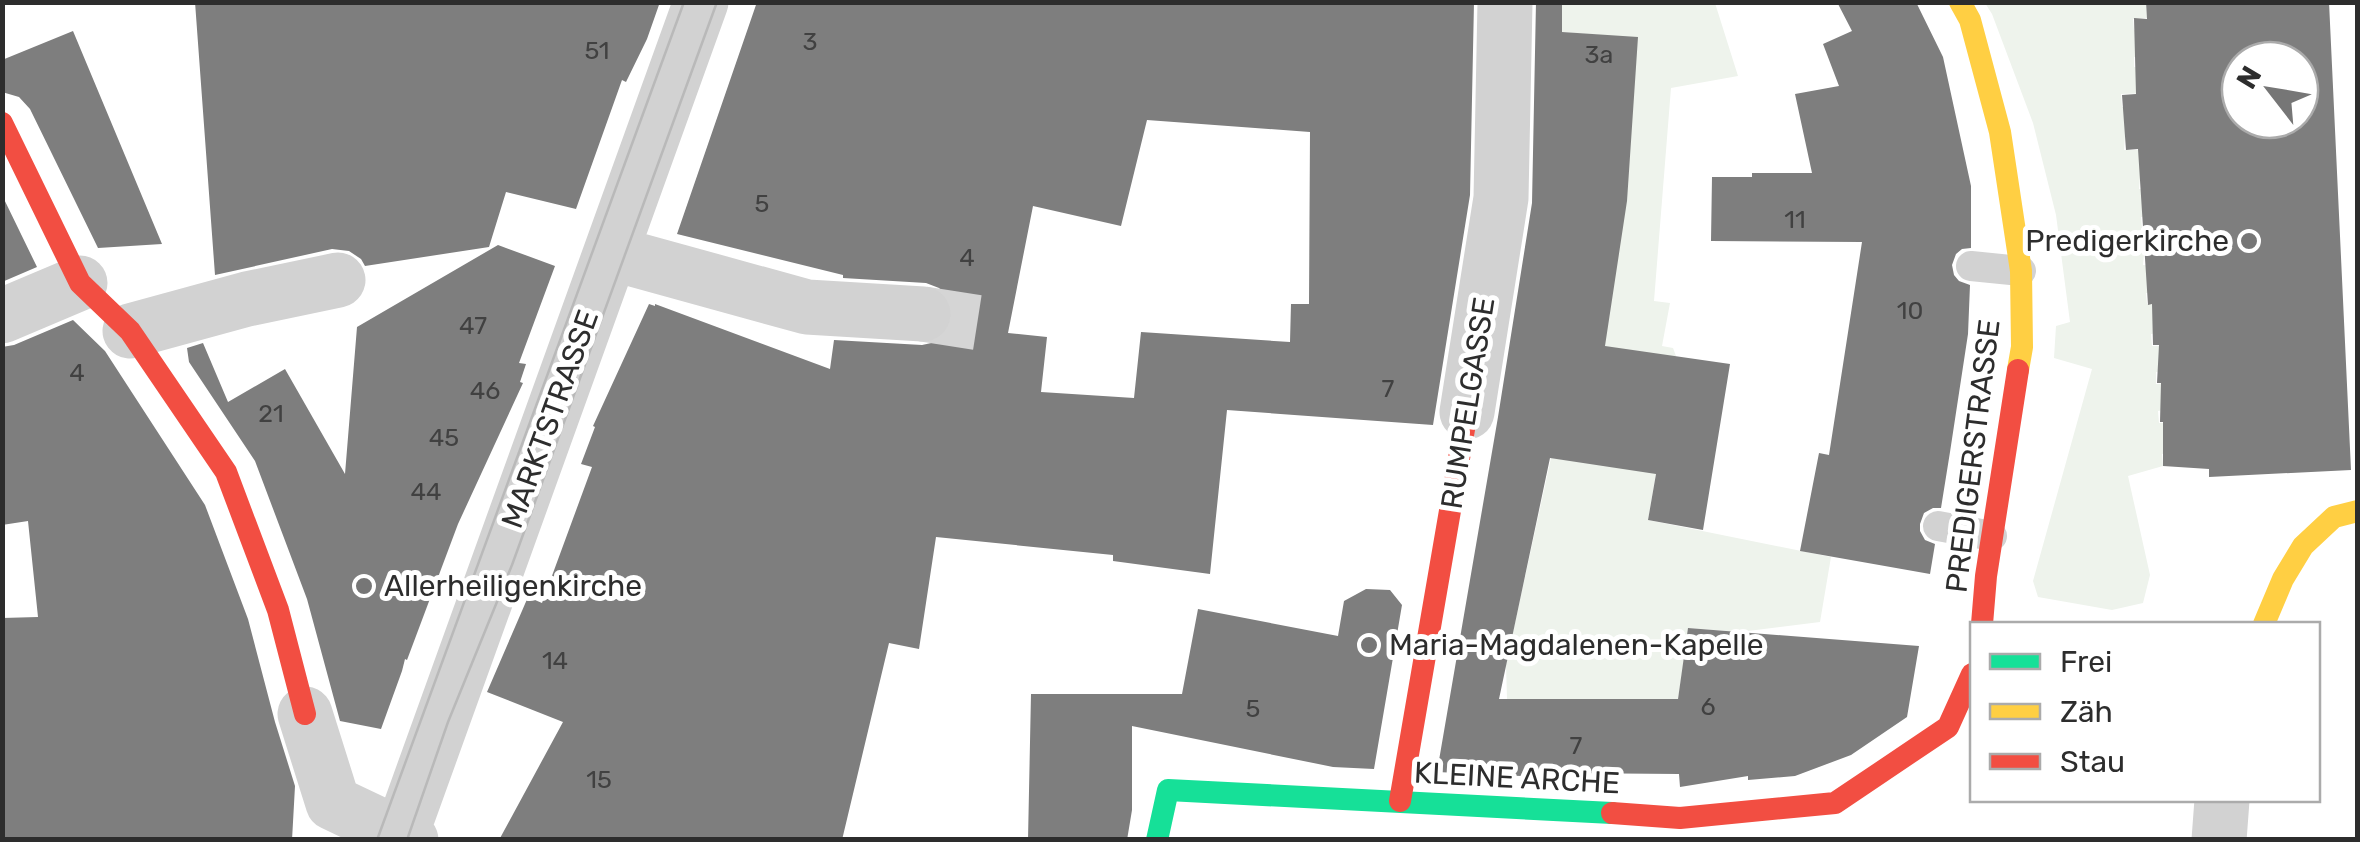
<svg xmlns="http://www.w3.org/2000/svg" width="2360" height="842" viewBox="0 0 2360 842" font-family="Rubik,sans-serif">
  <rect width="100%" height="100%" fill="#fff"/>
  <path fill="#eef3ec" d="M1562,3H1715L1738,76L1671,88L1654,301L1670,303L1662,346L1673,348L1676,356L1648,520L1831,557L1820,622L1740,632L1689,628L1678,699H1507L1506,664L1551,458L1575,461L1637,38L1562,32Z
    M1985,3H2146L2147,18L2133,19L2134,30H2146L2148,56L2134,57V67L2148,68L2149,93L2121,94L2122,107L2150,106L2151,134L2125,136L2124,150H2152L2153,176L2140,177L2139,189H2155L2156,216L2141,217L2142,228H2157L2158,253L2144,254L2143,265L2158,266L2160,292L2146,293L2147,304L2160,305L2161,333L2151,334L2152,346H2162V371L2156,372V384H2164V410L2158,411L2159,423H2166L2167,453L2162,454L2163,466L2128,476L2150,575L2143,603L2112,610L2038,597L2033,581L2092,369L2054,358L2056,326L2070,322L2056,215L2033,123L1992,14Z"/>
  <path fill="#7e7e7e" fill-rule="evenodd" d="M195,2H660L647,39L626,82L622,80L576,209L506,192L489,247L365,266L361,259L349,251L332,249L215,275Z
    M757,2H1474L1470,195L1433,425L1227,410L1210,574L1113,561V555L936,537L919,649L889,643L842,840H499L563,722L487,692L528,597L542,603L592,467L581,464L595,427L593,426L649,304L655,306V304L830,369L834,340L922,345L936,342L948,332L954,317L950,299L939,288L926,283L843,278V275L677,234ZM1147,120L1310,132L1309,304H1291L1290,342L1141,332L1134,398L1041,392L1047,337L1008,333L1033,206L1121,226Z
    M1536,2H1562V32L1638,37L1627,201L1605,346L1730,364L1703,530L1648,520L1656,474L1550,458L1499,699H1678L1688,628L1919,646L1907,717L1851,755L1795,776L1748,780V776L1680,787L1679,774L1561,773L1560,778L1437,772L1498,417L1532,203Z
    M1837,2H1916L1943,57L1971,186V248L1962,249L1956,254L1952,265L1954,275L1959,281L1970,285L1968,334L1950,452L1941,508H1933L1924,513L1920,524V531L1925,540L1935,544L1930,574L1800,551L1819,453L1829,455L1862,242L1711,241L1712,177H1752V173H1812L1795,94L1839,86L1823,44L1852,31Z
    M2146,2H2329L2351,470L2209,477V469L2163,466V422H2160L2161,383H2157L2159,345H2153L2152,304L2148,305L2138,149L2126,150L2122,95L2136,94L2134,18L2147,19ZM2240,60H2300V120H2240Z
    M73,31L162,244L98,248L30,109L19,97L2,92V60Z
    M2,195L37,267L2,282Z
    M498,245L555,266L519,363L526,364L520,382L523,383L458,524L407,660L405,659L402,671L381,729L340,721L307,599L255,461L189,362L187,348L203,343L228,402L285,369L345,474L357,327Z
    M73,320L105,351L205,505L248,619L275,722L295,786L292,840H2V618L38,617L28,521L2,525V347L14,345Z
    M1366,589L1390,590L1402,605L1374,769L1333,767L1132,726V810L1127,840H1028L1031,694H1182L1198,609L1338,636L1344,601Z"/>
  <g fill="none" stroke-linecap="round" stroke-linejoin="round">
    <path stroke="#d5d5d5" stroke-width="55" stroke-dasharray="55 28" stroke-linecap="butt" d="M923,314L987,324"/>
    <path stroke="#d2d2d2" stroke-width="30" d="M1971,266L2021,271
      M1938,526L1992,536"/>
    <path stroke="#d2d2d2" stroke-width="55" d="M611,253L807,307L923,314
      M2,316L80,283
      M130,331L247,299L338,280
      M1467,412L1501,198L1505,2
      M305,714L333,803L411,840
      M399,840L701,2
      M2219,840L2222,800"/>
    <path stroke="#16e098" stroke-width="22" d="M1157,840L1168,790L1612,813"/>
    <path stroke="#ffcf43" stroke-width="22" d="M1960,2L1970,20L2000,132L2021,271L2022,347L2018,370
      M2264,624L2283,579L2303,546L2334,517L2358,511"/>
    <path stroke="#f24e42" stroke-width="22" d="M2,123L80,283L130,331L226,472L278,610L305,714
      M1982,624L1986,576L2018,370
      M1400,801L1467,412
      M1612,813L1680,818L1835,803L1948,727L1972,674"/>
    <path stroke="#b9b9b9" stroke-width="2.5" d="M377,840L684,2
      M407,840L448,722L512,565L717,2"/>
  </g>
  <g fill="#767676" stroke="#fff" stroke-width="4">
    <circle cx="2249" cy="241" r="10"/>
    <circle cx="364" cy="586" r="10"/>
    <circle cx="1369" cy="645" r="10"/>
  </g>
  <g text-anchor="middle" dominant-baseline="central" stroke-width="10" stroke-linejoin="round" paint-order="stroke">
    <g font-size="25" fill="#414141">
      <text x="810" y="41">3</text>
      <text x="597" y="50">51</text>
      <text x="1599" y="54">3a</text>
      <text x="762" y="203">5</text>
      <text x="1795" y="219">11</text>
      <text x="967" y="257">4</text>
      <text x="1910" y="310">10</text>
      <text x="473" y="325">47</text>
      <text x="77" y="372">4</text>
      <text x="1388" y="388">7</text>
      <text x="485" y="390">46</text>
      <text x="271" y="413">21</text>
      <text x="444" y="437">45</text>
      <text x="426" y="491">44</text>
      <text x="555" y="660">14</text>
      <text x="1708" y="706">6</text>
      <text x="1253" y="708">5</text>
      <text x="1576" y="745">7</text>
      <text x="599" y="779">15</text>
    </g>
    <g font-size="30" fill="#2d2d2d" stroke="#fff" text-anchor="start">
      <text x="2229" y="241" text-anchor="end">Predigerkirche</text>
      <text x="384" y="586">Allerheiligenkirche</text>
      <text x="1389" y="645">Maria-Magdalenen-Kapelle</text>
    </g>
    <g font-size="30" fill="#2d2d2d" stroke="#fff">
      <text transform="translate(1468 403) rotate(-81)">RUMPELGASSE</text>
      <text transform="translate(550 419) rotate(-70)">MARKTSTRASSE</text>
      <text transform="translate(1973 456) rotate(-83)">PREDIGERSTRASSE</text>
      <text transform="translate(1517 778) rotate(3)">KLEINE ARCHE</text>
    </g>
  </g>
  <rect width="2360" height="842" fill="none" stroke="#2d2d2d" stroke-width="10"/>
  <rect x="1970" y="622" width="350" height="180" fill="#ffffff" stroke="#ababab" stroke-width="2.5"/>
  <rect x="1990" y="654" width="50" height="15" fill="#16e098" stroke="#ababab" stroke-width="2.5"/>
  <text x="2060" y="672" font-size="30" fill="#2d2d2d">Frei</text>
  <rect x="1990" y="704" width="50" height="15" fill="#ffcf43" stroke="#ababab" stroke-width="2.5"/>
  <text x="2060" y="722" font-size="30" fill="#2d2d2d">Zäh</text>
  <rect x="1990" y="754" width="50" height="15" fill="#f24e42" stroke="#ababab" stroke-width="2.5"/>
  <text x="2060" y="772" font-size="30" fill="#2d2d2d">Stau</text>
  <g transform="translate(2270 90) rotate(301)"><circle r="48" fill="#ffffff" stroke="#ababab" stroke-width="2.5"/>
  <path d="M0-8L18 38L0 25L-18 38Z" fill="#767676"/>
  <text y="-15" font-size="28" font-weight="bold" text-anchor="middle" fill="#2d2d2d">N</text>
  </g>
</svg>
